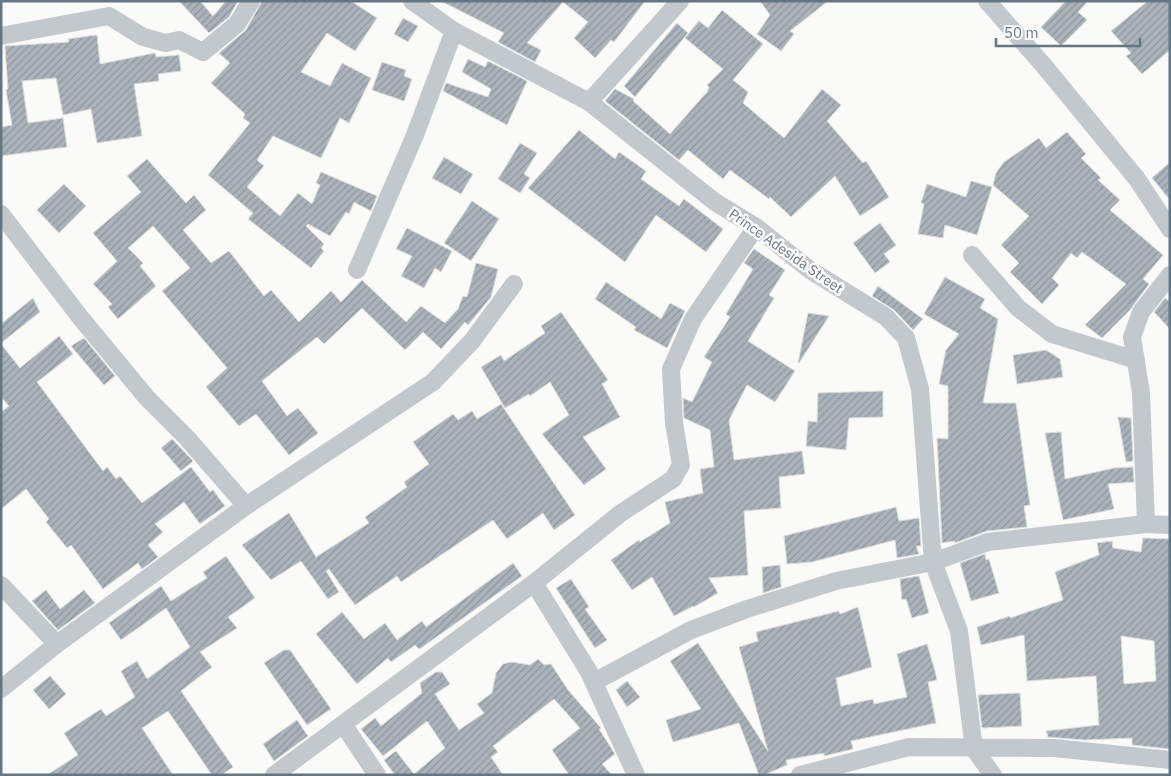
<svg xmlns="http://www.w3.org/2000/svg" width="1171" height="776" viewBox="0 0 1171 776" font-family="'IBM Plex Sans',sans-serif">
  <defs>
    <pattern id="building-hatch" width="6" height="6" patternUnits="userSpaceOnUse" patternTransform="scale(1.25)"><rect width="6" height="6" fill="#aab3b9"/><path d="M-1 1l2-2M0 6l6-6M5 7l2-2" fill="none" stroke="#8e969c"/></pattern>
  </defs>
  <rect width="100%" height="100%" fill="#fafaf8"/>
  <path fill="url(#building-hatch)" stroke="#dcdcda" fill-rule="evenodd" d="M179,1H200L213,16L226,1H238L229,17L209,33Z
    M262,1H351L377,18L355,51L327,33L301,72L330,86L342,63L371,78L349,123L340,118L321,158L273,136L257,160L264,166L247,187L280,216L298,193L312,204L320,185L316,183L321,172L377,196L371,211L354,202L349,214L346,212L330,236L308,224L306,226L324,244L321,248L324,251L311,268L248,219L253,213L208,175L250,123L243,118L245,114L211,83L230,63L219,53L246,30Z
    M441,1H645L614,42L611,40L595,58L574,38L588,22L563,2L527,43L541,50L535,62L498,42L504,33Z
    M760,1H828L790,31L794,34L781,51L757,34L770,15Z
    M1066,1H1088L1078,12L1087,20L1061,46L1041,27Z
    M1148,1H1170V50L1142,74L1126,56L1131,53L1111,31Z
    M722,10L763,44L733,80L748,92L743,103L784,138L822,89L841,105L827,121L863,163L866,161L889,197L860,216L835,176L791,217L770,197L769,199L730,170L723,179L688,150L679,160L605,101L615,89L634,99L633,101L670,134L707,92L709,87L707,85L723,69L685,38L699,21L708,28Z
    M403,18L418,26L408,42L394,34Z
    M677,23L688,33L635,97L624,86Z
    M97,35L100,64L155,53L156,57L179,55L181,71L158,74L159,81L134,84L142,136L97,143L91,109L63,115L56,78L22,81L28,123L63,118L67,147L1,156V127L12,125L6,90L8,89L5,46L69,42L68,39Z
    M468,59L485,67L488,61L527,81L507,125L443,91L446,83L488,97L491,89L462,72Z
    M382,62L406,70L404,76L412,79L404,101L372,90Z
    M579,130L615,159L619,152L646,171L641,179L679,206L684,199L723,229L706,252L656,215L625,262L528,188Z
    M1067,132L1086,154L1081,158L1101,178L1098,180L1120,200L1110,210L1163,255L1143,279L1149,284L1130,310L1102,338L1085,325L1126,284L1082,252L1077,258L1071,253L1052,278L1059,285L1042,304L1010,272L1019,263L1001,245L1029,216L993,185L996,173L1004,162L1039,138L1046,148Z
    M520,143L537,153L524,174L530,178L520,193L498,179Z
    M444,157L473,174L461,194L432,178Z
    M147,159L186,203L194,195L206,210L183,230L211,263L229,251L264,296L271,290L299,322L331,291L341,302L362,280L406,322L421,306L445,323L458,309L463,296L467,297L476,263L498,269L491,297L468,325L465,322L441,349L423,332L405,350L362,308L324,344L317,337L262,381L287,416L298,408L318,433L289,455L256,414L239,426L206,387L227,368L162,291L190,268L153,226L128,248L143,263L140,266L156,286L118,319L108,307L112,304L93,284L117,261L93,233L141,192L127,176Z
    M1170,162V200L1152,178Z
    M971,181L992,187L977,235L945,225L943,238L918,234L924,204L921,203L927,184L966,197Z
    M64,184L86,206L59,233L37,210Z
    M472,201L499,219L471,261L444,243Z
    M880,223L896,245L884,254L890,262L875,273L853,243Z
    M407,228L452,251L441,272L435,268L424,288L401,276L412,256L396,249Z
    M754,249L785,270L769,295L774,298L748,341L795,371L775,402L747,385L729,420L734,460L802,451L805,474L779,477L781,508L744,511L748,575L709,578L718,593L694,607L693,606L674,616L652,577L632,590L611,560L639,540L640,542L670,523L665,502L703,493L700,469L714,467L710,430L684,418L683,398L692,402L712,362L704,357L730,317L726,314L753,269L744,263Z
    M945,277L985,299L980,308L998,319L983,403H1016L1030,505L1024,506L1027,527L987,531L955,543L954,541L942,543L937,438L948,439V386L939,384L946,350L959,334L924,314Z
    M606,282L661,319L670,303L685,311L667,348L634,330L636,327L595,299Z
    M878,286L923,319L913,330L894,310L872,296Z
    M33,298L40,312L1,343V324Z
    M1165,298L1170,302V329L1154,312Z
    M561,312L608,380L602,384L620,417L583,437L606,469L584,485L542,434L569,415L550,382L530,396L529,394L505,408L481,367L501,355L504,361L545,333L541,326Z
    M808,313L829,316L799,363H798Z
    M59,336L73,354L37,382L103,471L107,467L116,479L120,476L142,503L191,467L210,492L213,490L225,506L200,524L184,502L155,524L163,532L148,545L158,557L142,569L138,563L103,589L71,545L67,548L46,522L49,519L26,489L1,509V412L9,406L1,397V344L20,368Z
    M84,338L115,376L104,385L71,346Z
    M1046,350L1060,359L1063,377L1017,384L1013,355Z
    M883,391V417L849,418L846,450L806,446L808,421L817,422L818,393Z
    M501,404L575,515L554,530L543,513L507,539L493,520L401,582L397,576L355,605L329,569L326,571L339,592L328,599L301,561L271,580L242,545L289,513L316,557L369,523L365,517L407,487L404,482L429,464L413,442L453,414L458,420L472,411L477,419Z
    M1118,417L1131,418L1133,461L1126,462Z
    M1061,432L1065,479L1114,468L1133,467L1134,482L1108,484L1114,509L1063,520L1045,433Z
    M172,439L193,461L181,471L161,448Z
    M896,507L899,521L919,518L921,546H916L919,554L897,558L895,540L812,562L787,564L784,536Z
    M1143,538L1170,539V749L1132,745V738L1085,740L1048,737L1046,731L1099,725L1096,676L1027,681L1024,635L981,645L977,627L1010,616V618L1063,600L1055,572L1099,555L1097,543L1112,541L1113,548L1141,552ZM1121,636L1154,641L1156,681L1124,684Z
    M985,554L986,560L989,559L999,593L971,601L960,563Z
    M226,556L255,598L228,617L237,628L200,652L212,667L181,691L233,767L221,775H212L168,711L142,728L173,775H47L78,755L64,733L101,709L106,716L135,697L121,671L137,661L147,679L190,647L166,608L121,640L109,623L161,586L171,601L207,578L203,572Z
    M513,563L522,576L421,648L419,649L415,645L391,662L388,658L357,684L316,634L342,612L364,639L385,623L397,640L422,621L426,627Z
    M780,565L781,587L763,593L762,567Z
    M919,576L929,613L912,618L906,599L902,600L900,579Z
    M571,579L589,607L585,609L607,640L595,648L556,588Z
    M46,590L60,609L84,590L95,603L58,630L32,601Z
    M858,607L872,667L836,678L841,706L873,699L874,704L907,697L897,654L927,644L935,671L937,680L928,682L936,723L851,741L853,749L824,756V753L786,760L787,765L764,775H759L739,723L673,742L666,720L701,709L670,661L698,643L768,751L739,647L758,641L756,632L839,611L840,614Z
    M284,650H290L331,709L307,725L264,663Z
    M538,659L544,665L551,664L568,690L601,728L599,729L615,754L602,764L612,775H569L552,750L580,728L554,699L493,746L498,752L491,757L503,775H395L384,760L396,751L414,774L445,748L427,721L383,756L361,729L375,718L381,726L422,693L420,683L436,672H442L450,684L435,694L459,730L484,713L477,704L492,693L496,673L503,664L511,662L530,665Z
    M50,676L66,694L49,709L33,690Z
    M627,681L640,697L627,707L616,690Z
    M1020,693L1022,726L982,728L978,695Z
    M297,720L308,736L274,761L263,744Z"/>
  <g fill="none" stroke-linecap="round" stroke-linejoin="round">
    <path stroke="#c3c8cc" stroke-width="18" d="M412,1L454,31L589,102L715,202L756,227L810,270L886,317L906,338L920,389L933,562L959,631L974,749L993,775
      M987,1L1045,67L1137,179L1170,229
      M1,36L109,16L143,37L166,43L179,40L203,52L237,24L251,1
      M589,102L680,1
      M1,214L80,317L147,398L187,438L246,506
      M972,255L1018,308L1052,334L1136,360
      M357,270L415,135L454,31
      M1146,524L1141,393L1132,337L1141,312L1170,275
      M534,583L589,672L636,775
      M1,585L57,644
      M594,682L691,630L747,609L836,581L933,562L988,542L1146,524L1170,525
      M1,689L57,644L246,506L433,382L472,341L514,284
      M343,724L377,775
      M274,775L534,583L621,513L673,479L681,465L674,423L671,369L693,319L756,227
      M800,775L909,747L1054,748L1170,760"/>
  </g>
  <g text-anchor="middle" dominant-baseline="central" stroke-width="5" stroke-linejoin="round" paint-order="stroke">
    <g font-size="14" fill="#657683" stroke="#fff">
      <text transform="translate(786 251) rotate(35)">Prince Adesida Street</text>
    </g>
  </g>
  <rect width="1171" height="776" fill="none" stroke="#657683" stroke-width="5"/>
  <path d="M996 38v8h144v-8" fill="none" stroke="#657683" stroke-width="2.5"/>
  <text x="1004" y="38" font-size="15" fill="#657683" stroke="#ffffff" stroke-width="4" paint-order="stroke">50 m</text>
</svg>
